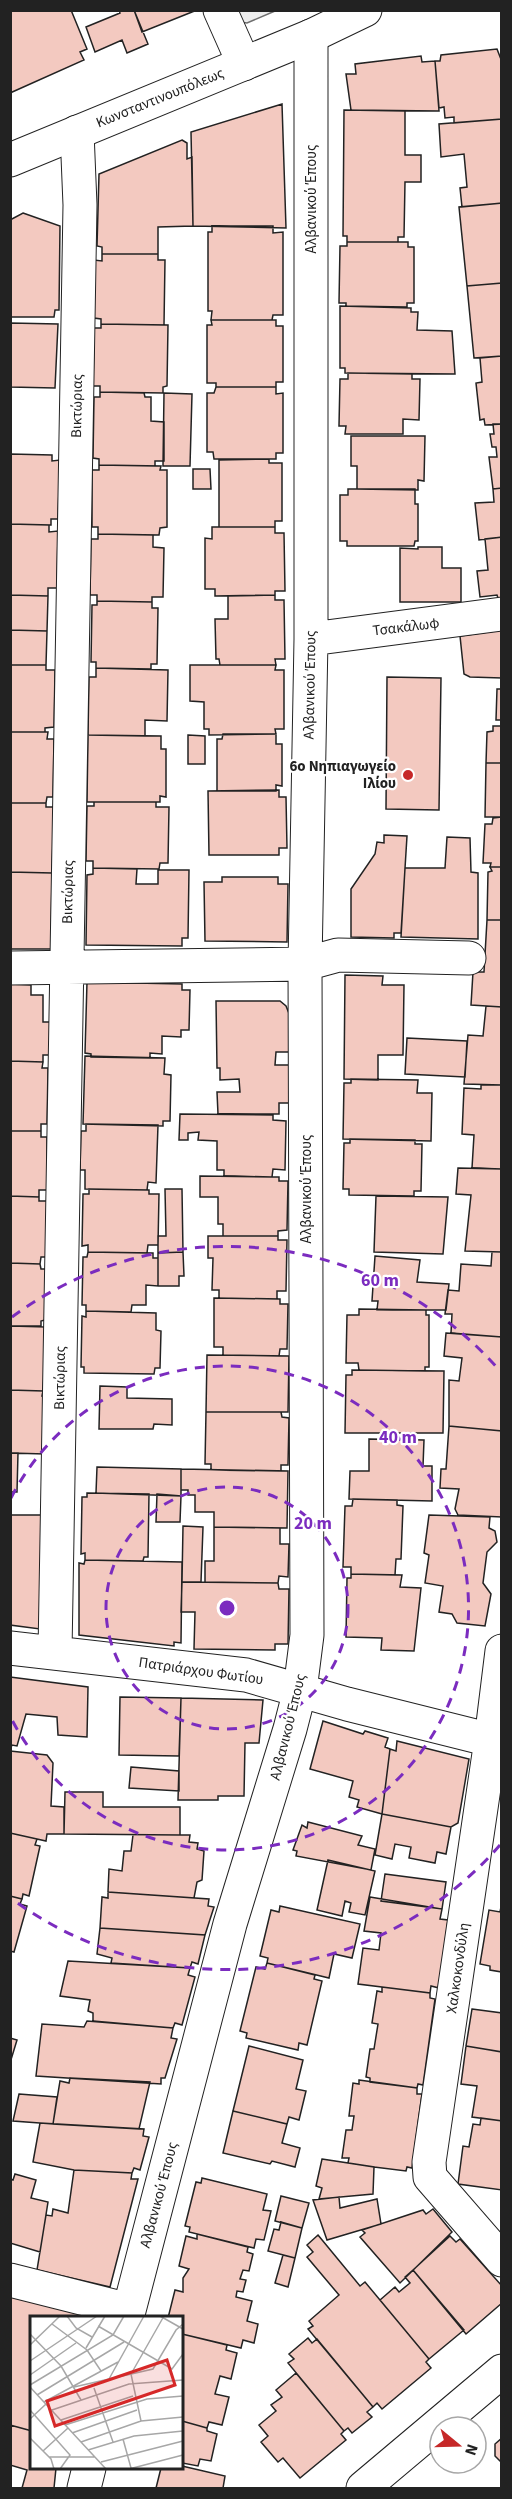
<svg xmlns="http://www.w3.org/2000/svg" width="512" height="2499" viewBox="0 0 512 2499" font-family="'Source Sans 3',sans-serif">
  <rect width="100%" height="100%" fill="#fff"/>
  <path fill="#eee" stroke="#6f6f6f" stroke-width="1.5" d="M234,11H275L247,23L240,22Z"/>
  <path fill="#f3c9c0" stroke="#222" stroke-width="1.5" d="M10,10H71L87,49L80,52L84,60L10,93Z
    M119,10H134L148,44L127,53L122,40L95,52L86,27L120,13Z
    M134,10H197L142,32Z
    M497,49L502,62V119L454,123V117L445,118L444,107L439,108L435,61H440L441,55Z
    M421,56L422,62L435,61L439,111L351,110L346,74H356L355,64Z
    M282,104L286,228L193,226L191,132Z
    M344,110L405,111V155H421V182H405L404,237H398V242H347V236H343Z
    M501,119L502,203L462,207L460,188L467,187L464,154L441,157L439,124Z
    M182,140L187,143V159L192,157L193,226L158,227V254H102V247L97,246L99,174Z
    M502,203V283L467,286L459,207Z
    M23,213L60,226L59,310H55L54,317H10V220Z
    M212,226H273V233L283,232V315H273L272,320H211L212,311H208V232H212Z
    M347,242H408V247H414V303H407V307L346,306V303H339L340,246H347Z
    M102,254H158V260H165L164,325L101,324V319L94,318V260L102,261Z
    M502,283V356L474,358L467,286Z
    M340,306L411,308V312H418L417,330L452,331L455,374L345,373V368H340Z
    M211,320H276V326H283V382H276V387H216V383H207V325H212Z
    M10,323L58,324L55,388L10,387Z
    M101,324L168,325L167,386L163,387V393L100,392V386H93L94,328H101Z
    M502,356V424L485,425L484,419L480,420L476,383L482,382L480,358Z
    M348,373L412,374V379H420L419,420L403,419V434H345L346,426H339L340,379H348Z
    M216,387H276V394L283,393V453H276V459H214L213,452H207V393H214Z
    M100,392L144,393L145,397H151V421L164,422V461H155V466L99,465V459L93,458L94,397H100Z
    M164,393L192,394L190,466H163Z
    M493,424H502V488L493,489L489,457H497L496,447H492L490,434H494Z
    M351,436H425L424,481L418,480V490L357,489V466H351Z
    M10,454L52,455V461L60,460L58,519H51V525L10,524Z
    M269,459V463H282V521H275V527H219V460Z
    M99,465L161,466L160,470H167V527L160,528L159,535L98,534V527H92V470H99Z
    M193,469H210L211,489H193Z
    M502,488V537L479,540L475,503L494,502L493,489Z
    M348,489H415V504H418V541H415L414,546H347V541H340V495H348Z
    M10,524L49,525V532L58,531L57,588H48V596L10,595Z
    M212,527H275V533H284L285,591H275V595L215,596V589H205V538L212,539Z
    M98,534L153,535V547L164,548L163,597H152V602L97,601V595H90L91,539H98Z
    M502,537V598H498L497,595L480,597L477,571L488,570L485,539Z
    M418,547H442V568H461V602H400V548L418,549Z
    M10,595L48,596L47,631L10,630Z
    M275,595V600H284L285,659H275L276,665H220L219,659H216L215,619H228V596Z
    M97,601L152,602V608H158L157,664H151V669L96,668V662H91L92,605H97Z
    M10,630L47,631L46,665H10Z
    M502,630V678L470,677L464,674L460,636Z
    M10,665H46V670H55L54,727L45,728V732H10Z
    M190,665H276L275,670H284V729H275L276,734L209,735V729H204V702L190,701Z
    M96,668L168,670L167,721L145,720V736L88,735L89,677H96Z
    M387,677L441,678L439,810L386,809Z
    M497,689H502V720H496Z
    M493,726H502V763H486L487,732L493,731Z
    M10,732H48L47,739H54L53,797H47L46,803H10Z
    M223,734H276V744H282V786L276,785V791H217V739H222Z
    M88,735L161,736V749H166V797L160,796V802H87Z
    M188,735L205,736V764H188Z
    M486,763H502V817H485Z
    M279,790V797H286L287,848H279V855H209L208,791Z
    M94,802H156V807H169L168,863H160L159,869L93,868V861H86L87,806H94Z
    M10,803H46V807H54L52,873L10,872Z
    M502,817V867H490L491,863H483L485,824H492L493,818Z
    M384,835L407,836L401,933H394V938L351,937V889L375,854L377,842L384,843Z
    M447,837L470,838L471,872L478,873V939L401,937L405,868H445Z
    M490,867H502V920H487L488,872L492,871Z
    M93,868L137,869L136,884H158V870H189L188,938H182V946L86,945L87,875L93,874Z
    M10,872L52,873L51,949H10Z
    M222,877H278V884H288L287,942L205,941L204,882H222Z
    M487,920H502V1007L471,1005L473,972H484Z
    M345,975L383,976L382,985H404L403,1055H378V1080L344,1079Z
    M87,982L182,984V990H190L189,1030H181V1037L162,1036V1054L150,1053V1058L91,1057V1054L85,1053Z
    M10,984L31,985V995H43V1022H50V1055H43V1062L10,1061Z
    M216,1001H280L286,1006L290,1016V1052H276L275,1065H290V1103H279V1114H218L217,1092H240L239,1079L220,1080V1068H217Z
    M486,1006L502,1007V1085L464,1084L468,1035L483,1036Z
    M407,1038L467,1041L465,1077L405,1074Z
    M85,1056L165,1058L164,1074L171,1075L170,1121H163V1126L83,1124Z
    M10,1061L43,1062L42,1068H48L47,1124H41V1131H10Z
    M351,1079L418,1080L417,1093H432L431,1141L343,1139L344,1083H351Z
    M481,1085H502V1169L472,1168L474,1135L462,1134L464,1088L481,1089Z
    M180,1114L273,1115V1120L286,1121L285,1170L273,1169L272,1177L224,1176V1170H217V1141L198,1140L199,1132L188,1133V1140H179Z
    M86,1124L158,1125L156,1183L148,1182L147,1190L85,1189V1170H80L81,1131H86Z
    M10,1131H41V1137H47V1190H39V1197L10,1196Z
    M350,1139L415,1140V1144H422L421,1191H414V1196L349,1195V1189H343L344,1143H350Z
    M458,1168L502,1169V1252L465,1251L471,1195L456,1194Z
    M200,1176L279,1177V1181H288L287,1230L278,1231V1236H223V1224H218V1197H200Z
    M89,1189L149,1190V1194H159L158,1245H148L147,1253L88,1252V1245L82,1246L83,1194H89Z
    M165,1189H182L183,1252L158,1253V1236H166Z
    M10,1196L39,1197V1201H49L47,1257H41L40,1264L10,1263Z
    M376,1196L448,1197L443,1254L374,1252Z
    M208,1236H278V1240H287L286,1291H277V1299L219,1298V1290H212L213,1258H208Z
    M88,1252L153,1253V1258H158V1286L146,1285V1305H132L131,1312L86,1311V1305H82L83,1257H87Z
    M183,1252L184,1276H179V1286H158V1253Z
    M492,1252H502V1337L451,1333L452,1314H445L448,1290L459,1291L461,1264L491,1266Z
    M375,1256L420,1260L417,1282L449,1284L446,1310H377L378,1301H372Z
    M10,1263L40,1264L41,1269H46L45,1320L41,1321V1326H10Z
    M214,1298L280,1299V1304H288L287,1349H280L279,1356L223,1355V1347H214Z
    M359,1309L426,1310V1315H429V1367H425V1371L359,1370L358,1363H346L347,1315H359Z
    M86,1311L156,1313V1330L161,1331L160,1368H155L154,1374L84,1373V1367H81L82,1316L86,1317Z
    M10,1326L47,1327L43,1391L10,1390Z
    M446,1333L502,1337V1431L449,1426V1380L459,1381L462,1358L444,1356Z
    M207,1355L289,1356L288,1412H206Z
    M352,1370L444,1371L443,1433H345L346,1375H352Z
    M100,1386L127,1387V1398L172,1399V1425L154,1424L153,1429H99Z
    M10,1390L43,1391L42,1396H46L45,1454L10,1453Z
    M206,1412H281L282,1417L289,1418L288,1465H281V1471L211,1470V1464H205Z
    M449,1426L502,1431V1517L458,1515L455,1509L459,1489L440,1488L441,1469H446Z
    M369,1439L424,1440L423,1466H432V1501L349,1499L350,1471H369Z
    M10,1453H18L17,1492H10Z
    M97,1467L181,1469V1496L96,1493Z
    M181,1469L288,1471L287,1528L214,1527V1512H195V1495H188V1490H181Z
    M87,1493L149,1494L148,1557H144L143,1561L85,1560V1553L81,1554L82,1497H87Z
    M157,1494L181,1496L180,1522H156Z
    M353,1499L397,1500V1505L403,1506L401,1559H396L395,1575L351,1574V1567H343L345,1506H352Z
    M10,1515H43L40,1629L10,1625Z
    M429,1515L490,1517L489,1528L495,1531L497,1542L487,1552L483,1583L491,1594L485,1626L457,1623L452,1614L439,1612L443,1586L425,1583L429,1555L424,1553Z
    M183,1526L203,1527L201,1582H182Z
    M214,1527L280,1528V1544H289L288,1577L279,1576L278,1583L205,1582V1561H214Z
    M85,1560L182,1562L181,1643L174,1642V1646L79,1635V1563L84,1564Z
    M351,1574L402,1575L400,1587L421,1588L414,1651L381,1650L382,1638L346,1637L347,1578H351Z
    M182,1582L278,1583L279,1589H289L288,1644H275V1650L194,1649L195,1612H181Z
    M10,1677L88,1687L87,1737L58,1735L57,1717L26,1714L17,1746L12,1745L10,1750Z
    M120,1697L181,1698L179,1756L119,1755Z
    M181,1698L263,1700L259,1743H245L244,1796H218V1800H178Z
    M323,1721L363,1734L365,1731L388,1738L385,1747L390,1749L382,1814L357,1807L359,1800L349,1797L353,1781L310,1769Z
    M397,1741L469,1759L458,1823L451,1827L382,1814L390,1749L396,1751Z
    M10,1751L47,1755L53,1763L51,1806L64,1807V1834H47L46,1841L10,1833Z
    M131,1767L179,1771V1791L129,1788Z
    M65,1792H103V1807H180V1835L64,1834Z
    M382,1814L451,1827L446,1854L437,1852L435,1863L409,1858L411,1847L395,1844L392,1859L375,1855Z
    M308,1822L362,1836L358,1845L375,1849L371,1870L296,1856L297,1851L293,1850L302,1825L307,1828Z
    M10,1833L37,1839L35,1845L40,1846L29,1896L23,1894L22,1899L10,1896Z
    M133,1835H190L189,1842L198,1843L197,1849L204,1851L202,1880L197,1882L194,1898L108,1892L109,1869L122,1871L124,1851H131Z
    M328,1860L375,1871L365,1915L349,1912L351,1903L345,1901L342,1916L317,1910Z
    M385,1874L446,1882L442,1909L381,1901Z
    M108,1892L209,1899L208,1906L214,1907L205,1935L100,1928L102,1897L108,1898Z
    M10,1896L22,1899L20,1904L27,1906L14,1952L10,1951Z
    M370,1897L442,1909L440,1919L448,1920L439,1988L431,1986L430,1993L358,1984L363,1948L379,1950L381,1933L364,1931Z
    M280,1906L360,1924L352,1958L334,1954L329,1978L267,1963L268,1958L260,1956L271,1910L279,1912Z
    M501,1907H502V1972L490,1970V1966L480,1964L489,1910L500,1912Z
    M100,1928L205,1935L198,1964L192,1962L190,1968L111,1963L112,1958L97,1954Z
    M68,1961L190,1968L188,1975L195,1977L182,2025L175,2023L173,2028L93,2021V2013L88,2011L90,2000L60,1996Z
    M267,1963L315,1975L314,1979L322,1981L307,2045L299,2043L298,2050L246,2038L247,2033L240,2031L256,1967L265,1969Z
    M382,1987L430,1993V1998L435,1999L423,2085L418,2084L417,2088L370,2082V2078L366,2077L370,2049H374L378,2024L372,2023L377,1991L382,1992Z
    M472,2009L502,2013V2052L466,2046Z
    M87,2021L173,2028L171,2038L177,2039L165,2078H161V2084L36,2076L42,2024L84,2027Z
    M10,2038L17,2040L10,2063Z
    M249,2046L303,2060L296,2089L306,2091L299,2120L289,2117L287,2124L233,2111Z
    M466,2046L502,2052V2121L472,2117L477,2086L461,2084Z
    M70,2078L150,2082L139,2129L53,2124L60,2081L69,2083Z
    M359,2080L417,2088V2094H422L412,2168L407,2167L406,2171L374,2167L348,2163L349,2158H342L346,2130H352L354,2116H349L353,2083L359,2084Z
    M19,2094L57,2097L53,2124L13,2121Z
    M233,2111L287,2124L282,2143L300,2148L295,2167L272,2161L270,2164L223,2153Z
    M481,2118L502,2121V2190L458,2184L463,2146L469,2147L473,2124L480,2125Z
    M40,2123L144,2129L143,2136L149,2137L140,2170L134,2168L132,2173L74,2170L33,2162Z
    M322,2159L374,2167L373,2194L319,2199L322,2188L316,2186Z
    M74,2170L132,2173L131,2179H138L110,2287L37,2270L46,2215L52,2216L53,2209L68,2213Z
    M15,2174L36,2180L31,2198L48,2202L40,2252L10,2243V2179L13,2180Z
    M202,2178L267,2194L263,2210L271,2211L264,2240L256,2239L254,2248L189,2232L190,2227L185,2226L196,2182L201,2183Z
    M281,2196L309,2203L302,2228L275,2221Z
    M339,2197L340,2208L377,2199L381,2224L327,2240L313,2200Z
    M433,2209L452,2232L400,2283L360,2237L365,2233L362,2230L423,2210L426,2214Z
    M281,2222L302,2228L295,2258L268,2251L274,2229L279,2230Z
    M197,2234L248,2247L247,2252L253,2254L249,2271L243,2270L240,2279L246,2280L243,2292L237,2291L236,2297L252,2301L247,2321L258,2324L254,2343L243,2340L241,2348L182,2334V2318H168L175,2290L183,2292V2278L189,2269L179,2266L186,2236L197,2239Z
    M318,2235L360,2286L365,2282L429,2359L426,2362L431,2368L382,2409L377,2403L373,2407L308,2329L313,2326L309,2321L339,2295L307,2257L313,2252L307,2245Z
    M450,2236L456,2242L460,2239L502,2286V2303L466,2334L413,2270Z
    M283,2255L295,2258L288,2287L275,2283Z
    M413,2270L464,2330L429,2359L380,2300L395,2287L399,2292L410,2283L405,2277Z
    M10,2289L107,2317L32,2318V2431L10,2425Z
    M182,2334L227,2345L226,2350L237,2353L231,2379L220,2376L215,2394L229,2397L222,2425L209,2422L207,2428L182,2421Z
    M308,2338L312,2343L317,2339L373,2407L367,2412L372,2417L352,2433L348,2428L344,2431L288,2363L294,2359L289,2354Z
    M296,2373L344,2431L341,2434L346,2440L300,2478L283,2458L278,2462L261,2442L268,2436L259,2425L276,2411L271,2405L282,2397L276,2390Z
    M182,2421L207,2428V2431L217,2434L211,2461L200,2459L198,2466L182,2463Z
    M10,2425L32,2431V2468H56L54,2488H22L27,2470L10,2465Z
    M502,2438V2463L495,2456V2444Z
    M182,2466L225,2476L223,2488H156L161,2468Z"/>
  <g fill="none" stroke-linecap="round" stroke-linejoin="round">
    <g stroke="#222" stroke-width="35">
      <path id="minor" d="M220,10L244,64
        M311,639L502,614
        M10,968L305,964L338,955L469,958
        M10,1648L246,1675L347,1704L491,1740L502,1752
        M502,1651L491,1740L429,2162L430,2177L502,2260
        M55,1652L80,205L77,132
        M10,2280L129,2310
        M127,2318L230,1924L290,1729L300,1690L307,1635L305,964L311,639V36
        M84,2488L89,2468
        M363,2488L502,2371"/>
    </g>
    <g stroke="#222" stroke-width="35">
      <path id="tertiary" d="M10,160L311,36L365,10"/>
    </g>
    <use href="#minor" stroke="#fff" stroke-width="33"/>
    <use href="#tertiary" stroke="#fff" stroke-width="33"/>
  </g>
  <g fill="none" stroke="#7b2cbf" stroke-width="3" stroke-dasharray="10 8">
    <circle cx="227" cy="1608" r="121"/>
    <path d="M11 1498A242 242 0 1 1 11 1718"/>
    <path d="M500 1845A362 362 0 0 1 12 1899M12 1317A362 362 0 0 1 500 1371"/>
  </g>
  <circle fill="#c62828" stroke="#fff" stroke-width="2" cx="408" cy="775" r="6"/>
  <g text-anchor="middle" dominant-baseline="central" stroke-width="4.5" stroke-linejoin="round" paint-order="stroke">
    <g font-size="15" fill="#222" stroke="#fff">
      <text transform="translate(160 98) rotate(-22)">Κωνσταντινουπόλεως</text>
      <text transform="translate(311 199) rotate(-90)">Αλβανικού Έπους</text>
      <text transform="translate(77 406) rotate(-89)">Βικτώριας</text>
      <text transform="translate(406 627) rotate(-7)">Τσακάλωφ</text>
      <text transform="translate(310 685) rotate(-89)">Αλβανικού Έπους</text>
      <text transform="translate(68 892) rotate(-89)">Βικτώριας</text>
      <text transform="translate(306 1189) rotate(-90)">Αλβανικού Έπους</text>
      <text transform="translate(60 1378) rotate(-89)">Βικτώριας</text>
      <text transform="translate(201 1671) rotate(8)">Πατριάρχου Φωτίου</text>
      <text transform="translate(288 1727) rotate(-76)">Αλβανικού Έπους</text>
      <text transform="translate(458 1968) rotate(-82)">Χαλκοκονδύλη</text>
      <text transform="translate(159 2195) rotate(-75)">Αλβανικού Έπους</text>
    </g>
    <g font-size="15" font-weight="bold" fill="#222" stroke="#fff" text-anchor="end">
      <text x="396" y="766">6ο Νηπιαγωγείο<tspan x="396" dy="17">Ιλίου</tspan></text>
    </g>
  </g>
  <g transform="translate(30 2316)">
    <rect width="153" height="153" fill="#fff"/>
    <path fill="none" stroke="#a7a7a7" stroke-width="1.5" d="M37,0L46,12L62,21M130,0L153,13M22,8L57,34L71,55M68,10L142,53L153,38M0,18L31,50L51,84M0,29L30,0M56,32L75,0M0,45L67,0M0,59L46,27M79,63L114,0M0,69L83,19L94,0M0,71L76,153M44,71L123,53L146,14L153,8M64,72L83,126M7,79L94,26M14,86L88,46M0,94L40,139L30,153M22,94L99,68L153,64M0,103L16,88M31,104L103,80M111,105L101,58L134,0M35,109L117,83L153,80M42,117L107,94M0,122L21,143L24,153M93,123L101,152M51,126L111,105L153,101M58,134L104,120L153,115M13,135L38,112M19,141H65M71,146L153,125M99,153L153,139"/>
    <path fill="#d62828" fill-opacity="0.15" stroke="#d62828" stroke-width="3" d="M137,44L145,69L25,110L17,85Z"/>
    <rect width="153" height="153" fill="none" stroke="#222" stroke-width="3"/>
  </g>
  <circle cx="227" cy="1608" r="9" fill="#7b2cbf" stroke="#fff" stroke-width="3"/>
  <g font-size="18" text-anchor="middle" font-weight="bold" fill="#7b2cbf" stroke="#fff" stroke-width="4.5" stroke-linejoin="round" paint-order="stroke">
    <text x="380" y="1286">60 m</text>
    <text x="398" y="1443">40 m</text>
    <text x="313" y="1529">20 m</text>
  </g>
  <rect width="512" height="2499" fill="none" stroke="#222222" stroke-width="24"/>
  <g transform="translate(458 2445) rotate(109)"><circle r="28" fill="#ffffff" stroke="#a7a7a7" stroke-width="1.5"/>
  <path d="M0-4.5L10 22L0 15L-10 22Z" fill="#c62828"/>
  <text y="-9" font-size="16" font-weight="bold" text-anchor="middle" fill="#222222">N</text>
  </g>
</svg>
